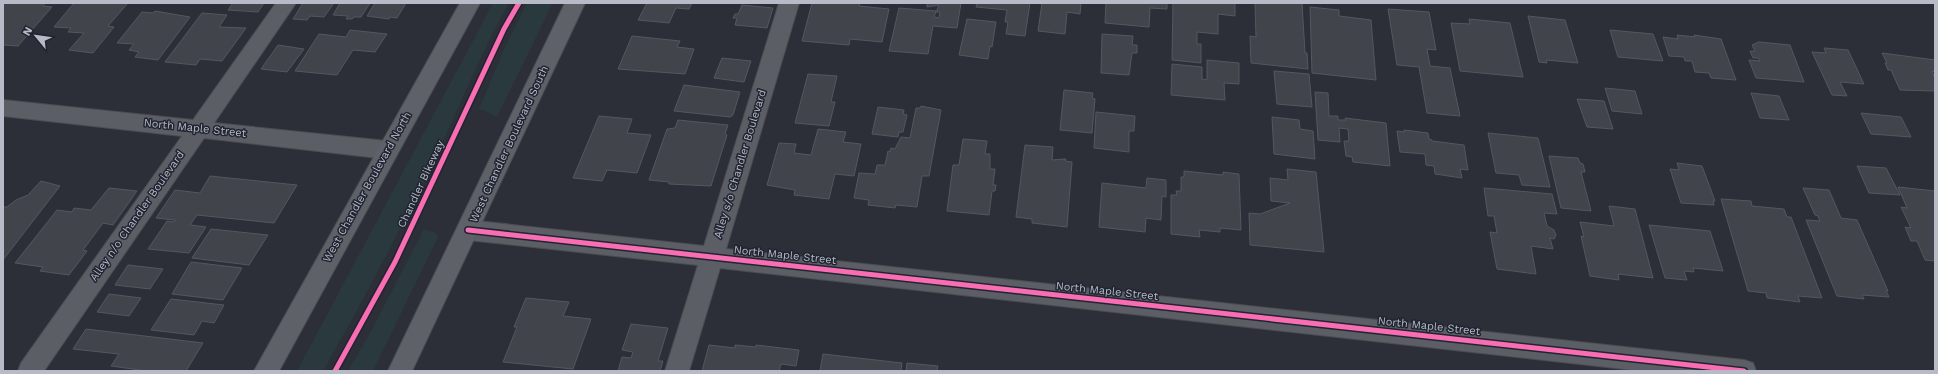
<svg xmlns="http://www.w3.org/2000/svg" width="1938" height="374" viewBox="0 0 1938 374" font-family="'Work Sans',sans-serif">
  <rect width="100%" height="100%" fill="#2c2f37"/>
  <path fill="#2a393d" d="M493,3H509C481,52 460,106 436,156C401,229 363,301 323,371H297Z
    M527,3H553L497,117L486,111L479,109L505,47Z
    M424,229L436,233L438,237L373,371H348L370,333Z"/>
  <path fill="#41444b" stroke="#54575f" d="M5,3H45L43,6L52,7L18,46L3,45V5Z
    M74,3H128L108,26L114,27L93,53L69,50L84,33L68,32L71,28L54,27Z
    M233,3H264L258,12L228,10Z
    M303,3H334L324,17L310,16L307,20L293,19Z
    M340,3H370L361,17H354L352,19H346L348,16L333,15Z
    M375,3H406L397,18L390,17L389,19L367,16Z
    M647,3H692L689,9L676,8L669,23L638,20Z
    M812,3H860L859,6L889,9L882,42L850,39L849,45L802,41Z
    M927,3H961L957,28L933,26L928,54L889,51L899,8L936,11L934,17L939,18L940,12H936L939,5L927,7Z
    M977,3H1030L1025,36L1006,34L1008,22H1005L1007,10L976,7Z
    M1042,3H1081L1080,14L1067,12L1065,34L1038,31Z
    M1106,3H1167V9L1150,8L1149,27L1105,23Z
    M1173,3H1235V16L1218,14V34L1197,32V44H1201V63L1172,60Z
    M1255,3H1302L1305,53H1307L1308,69L1251,63L1250,36L1256,37Z
    M742,5L773,8L767,28L735,25L737,18H733L735,14H738Z
    M1310,7L1339,10V16L1371,20L1376,80L1312,73Z
    M1388,9L1429,12L1436,50L1427,49L1430,66L1450,68L1460,116L1427,113L1419,67L1397,65Z
    M155,11L190,17L158,60L135,57L139,52L129,50L134,44L117,43L142,12L153,13Z
    M202,13L227,15L219,27L246,28L222,61L200,59L196,65L165,62Z
    M1528,16L1565,20L1578,63L1546,60L1547,63L1539,62Z
    M967,19L996,22L992,47L990,46L988,59L959,55Z
    M1469,19L1510,23L1523,77L1460,71L1451,23L1470,24Z
    M350,30L387,34L375,52L353,50L337,75L295,71L319,34L346,37Z
    M1610,30L1653,34L1663,61L1618,57Z
    M1102,34L1133,36L1132,45H1137V53H1132L1129,75L1101,73Z
    M1677,35L1695,37L1694,35L1721,39L1736,80L1711,78L1709,73L1695,72L1692,61H1685L1684,57L1669,56L1663,37L1678,39Z
    M632,36L680,41L677,47L694,49L685,74L618,69Z
    M1759,42L1790,45L1804,82L1756,78L1749,60L1760,61L1758,58H1753L1750,51H1755L1752,45Z
    M278,45L304,49L287,72L261,69Z
    M1824,48L1848,50L1864,84L1840,82L1847,96L1832,95L1812,52L1826,53Z
    M1882,53L1935,60V72L1932,71L1935,78V91L1900,90L1891,70H1888L1885,63H1887Z
    M722,58L751,61L744,82L714,78Z
    M1207,60L1239,63V84L1224,83L1225,100L1171,95L1172,64L1202,67V79L1207,80Z
    M1274,71L1309,74L1312,107L1277,104Z
    M808,74L837,76L831,102H835L829,126L795,123Z
    M684,85L740,92L733,115L730,117L674,111Z
    M1605,88L1635,91L1642,114L1612,111Z
    M1064,90L1093,93L1092,98L1095,99L1092,133L1060,130Z
    M1315,92L1328,93L1329,116H1338V120H1346L1345,118L1386,123L1390,166L1353,162L1352,157L1346,156L1344,141H1349L1348,129L1339,128L1340,142L1318,140Z
    M1751,93L1779,96L1789,120L1760,118Z
    M1577,99L1604,101L1613,129L1587,127Z
    M921,106L941,110L929,176H922L917,207L896,205L895,208L868,205L869,200L854,198L859,173L875,174L877,165H885L888,151L890,152L891,148L895,149L901,137L910,138L916,108H920Z
    M878,107L904,110L903,114L907,115L903,132H899L898,137L872,134Z
    M1096,112L1135,116L1134,131H1129V152L1094,148Z
    M1861,113L1901,117L1911,137L1871,134Z
    M599,116L632,119L627,133L651,135L637,173L607,170L602,181L573,178Z
    M1272,117L1299,120L1300,129L1313,131L1315,159L1274,154Z
    M678,120L728,125L725,134L727,135L711,186L669,184V182L649,180L667,129L675,128Z
    M818,129L846,132L843,142L861,144L854,176L835,174L829,199L794,195L795,190L767,185L779,143L796,144L794,153L811,155Z
    M1404,130L1428,133L1429,139L1432,140V141L1464,145L1468,170L1460,169L1462,178L1435,174L1434,166L1426,165L1425,154L1400,152L1397,131L1404,132Z
    M1488,133L1538,138L1550,187L1522,185L1519,175L1496,173Z
    M963,139L987,141L985,154H990V169H995L993,185H996L995,191H992L989,215L947,211L953,165H959Z
    M1025,145L1053,147L1052,160L1066,159L1065,161L1072,162L1067,227L1032,223V219L1016,217Z
    M1549,156L1578,158L1580,163L1583,164L1585,172H1581L1591,211L1561,208Z
    M1677,163L1702,166L1715,201H1713L1714,205L1681,203L1670,169L1679,170Z
    M1857,166L1886,168L1900,195L1869,193Z
    M1287,169L1316,172L1324,252L1250,245L1249,213L1260,214L1290,203L1271,201L1270,178L1288,180Z
    M1184,171L1223,175V172L1239,174L1241,230L1220,228V232L1199,230L1200,237L1171,234V195H1177L1176,191H1181V177H1184Z
    M210,176L297,185L274,223L197,215L190,225L206,227L189,253L148,249L167,221L174,222L175,220L156,218L175,190L200,193Z
    M1147,178L1166,180V197L1162,196L1161,220L1146,218L1145,232L1099,227L1102,183L1146,188Z
    M41,181L60,186L3,260V207H7L16,200L28,195Z
    M1898,187L1935,191V261L1925,260L1917,241H1911L1905,227L1911,228L1901,207L1907,208Z
    M109,188L137,191L113,225L103,223L83,250L87,251L69,275L40,271L43,267L15,263L57,210L72,212L74,208L91,210Z
    M1484,188L1552,194L1557,214L1544,213L1547,226L1554,230L1556,235L1554,239L1550,238L1553,249L1531,246L1536,274L1497,269L1490,232L1497,233L1494,216H1488Z
    M1803,188L1829,190L1841,218L1857,220L1888,291H1886L1889,297L1862,295L1864,299L1837,296L1806,220L1820,221L1818,216L1815,215Z
    M1721,199L1751,201L1752,206L1784,209L1787,217H1791L1822,298L1798,296L1800,302L1767,298L1766,293L1748,291Z
    M1609,206L1635,209L1653,278L1618,274L1619,280L1590,276L1581,236L1584,237L1580,222L1614,226Z
    M1649,225L1710,231L1723,271L1693,268L1694,272L1684,271L1687,280L1665,278Z
    M211,229L268,235L249,265L192,258Z
    M191,262L242,268L223,300L172,294Z
    M128,265L163,269L150,289L115,285Z
    M109,294L141,298L129,316L97,312Z
    M526,298L569,302L563,316L591,319L573,369L503,362L517,327H514Z
    M171,299L224,305L214,323L202,321L194,335L151,330Z
    M631,324L668,328L658,361H663L660,371H618L622,357L631,358L633,352L622,350Z
    M86,329L203,343L186,371H147L111,366L119,354L73,349Z
    M709,345L735,348V345L756,347V345L799,350L796,366L781,364L779,371H702Z
    M823,354L902,363L901,371H820Z
    M907,363L938,366L937,371H906Z"/>
  <g fill="none" stroke-linecap="round" stroke-linejoin="round">
    <g stroke="#4a4c51" stroke-width="2">
      <path id="minor" d="M276,3H296L214,123L387,141L395,144L398,150L395,156L387,159L204,138L44,371H18L21,363L182,136L3,116V100L193,120Z
        M779,3H799L726,249L1744,360L1753,363L1756,371H1642L720,268L689,371H665L698,265L468,240L460,237L457,230L460,223L468,220L704,246Z"/>
    </g>
    <g stroke="#4a4c54" stroke-width="2">
      <path id="major" d="M460,3H480L279,371H254Z
        M565,3H585L412,371H388Z"/>
    </g>
    <use href="#minor" fill="#5c5e65" fill-rule="evenodd"/>
    <use href="#major" fill="#5e6167" fill-rule="evenodd"/>
    <g stroke="#202531" stroke-width="8">
      <path id="cycleway" d="M468,230L1744,371
        M335,371L395,262L504,29L519,3"/>
    </g>
    <use href="#cycleway" stroke="#f96db3" stroke-width="5"/>
  </g>
  <g text-anchor="middle" dominant-baseline="central" stroke-width="3" stroke-linejoin="round" paint-order="stroke">
    <g font-size="11" fill="#b7bbc7" stroke="#202531">
      <text transform="translate(195 128) rotate(6)">North Maple Street</text>
      <text transform="translate(509 144) rotate(-65)">West Chandler Boulevard South</text>
      <text transform="translate(740 164) rotate(-73)">Alley s/o Chandler Boulevard</text>
      <text transform="translate(421 184) rotate(-65)">Chandler Bikeway</text>
      <text transform="translate(367 187) rotate(-61)">West Chandler Boulevard North</text>
      <text transform="translate(137 216) rotate(-55)">Alley n/o Chandler Boulevard</text>
      <text transform="translate(785 255) rotate(6)">North Maple Street</text>
      <text transform="translate(1107 291) rotate(6)">North Maple Street</text>
      <text transform="translate(1429 326) rotate(6)">North Maple Street</text>
    </g>
  </g>
  <rect width="1938" height="374" fill="none" stroke="#b7bbc7" stroke-width="8"/>
  <g transform="translate(36 36) rotate(299)" stroke="#202531" stroke-width="3" paint-order="stroke">
  <path d="M0-3L7 15L0 10L-7 15Z" fill="#b7bbc7"/>
  <text y="-6" font-size="11" font-weight="bold" text-anchor="middle" fill="#b7bbc7">N</text>
  </g>
</svg>
